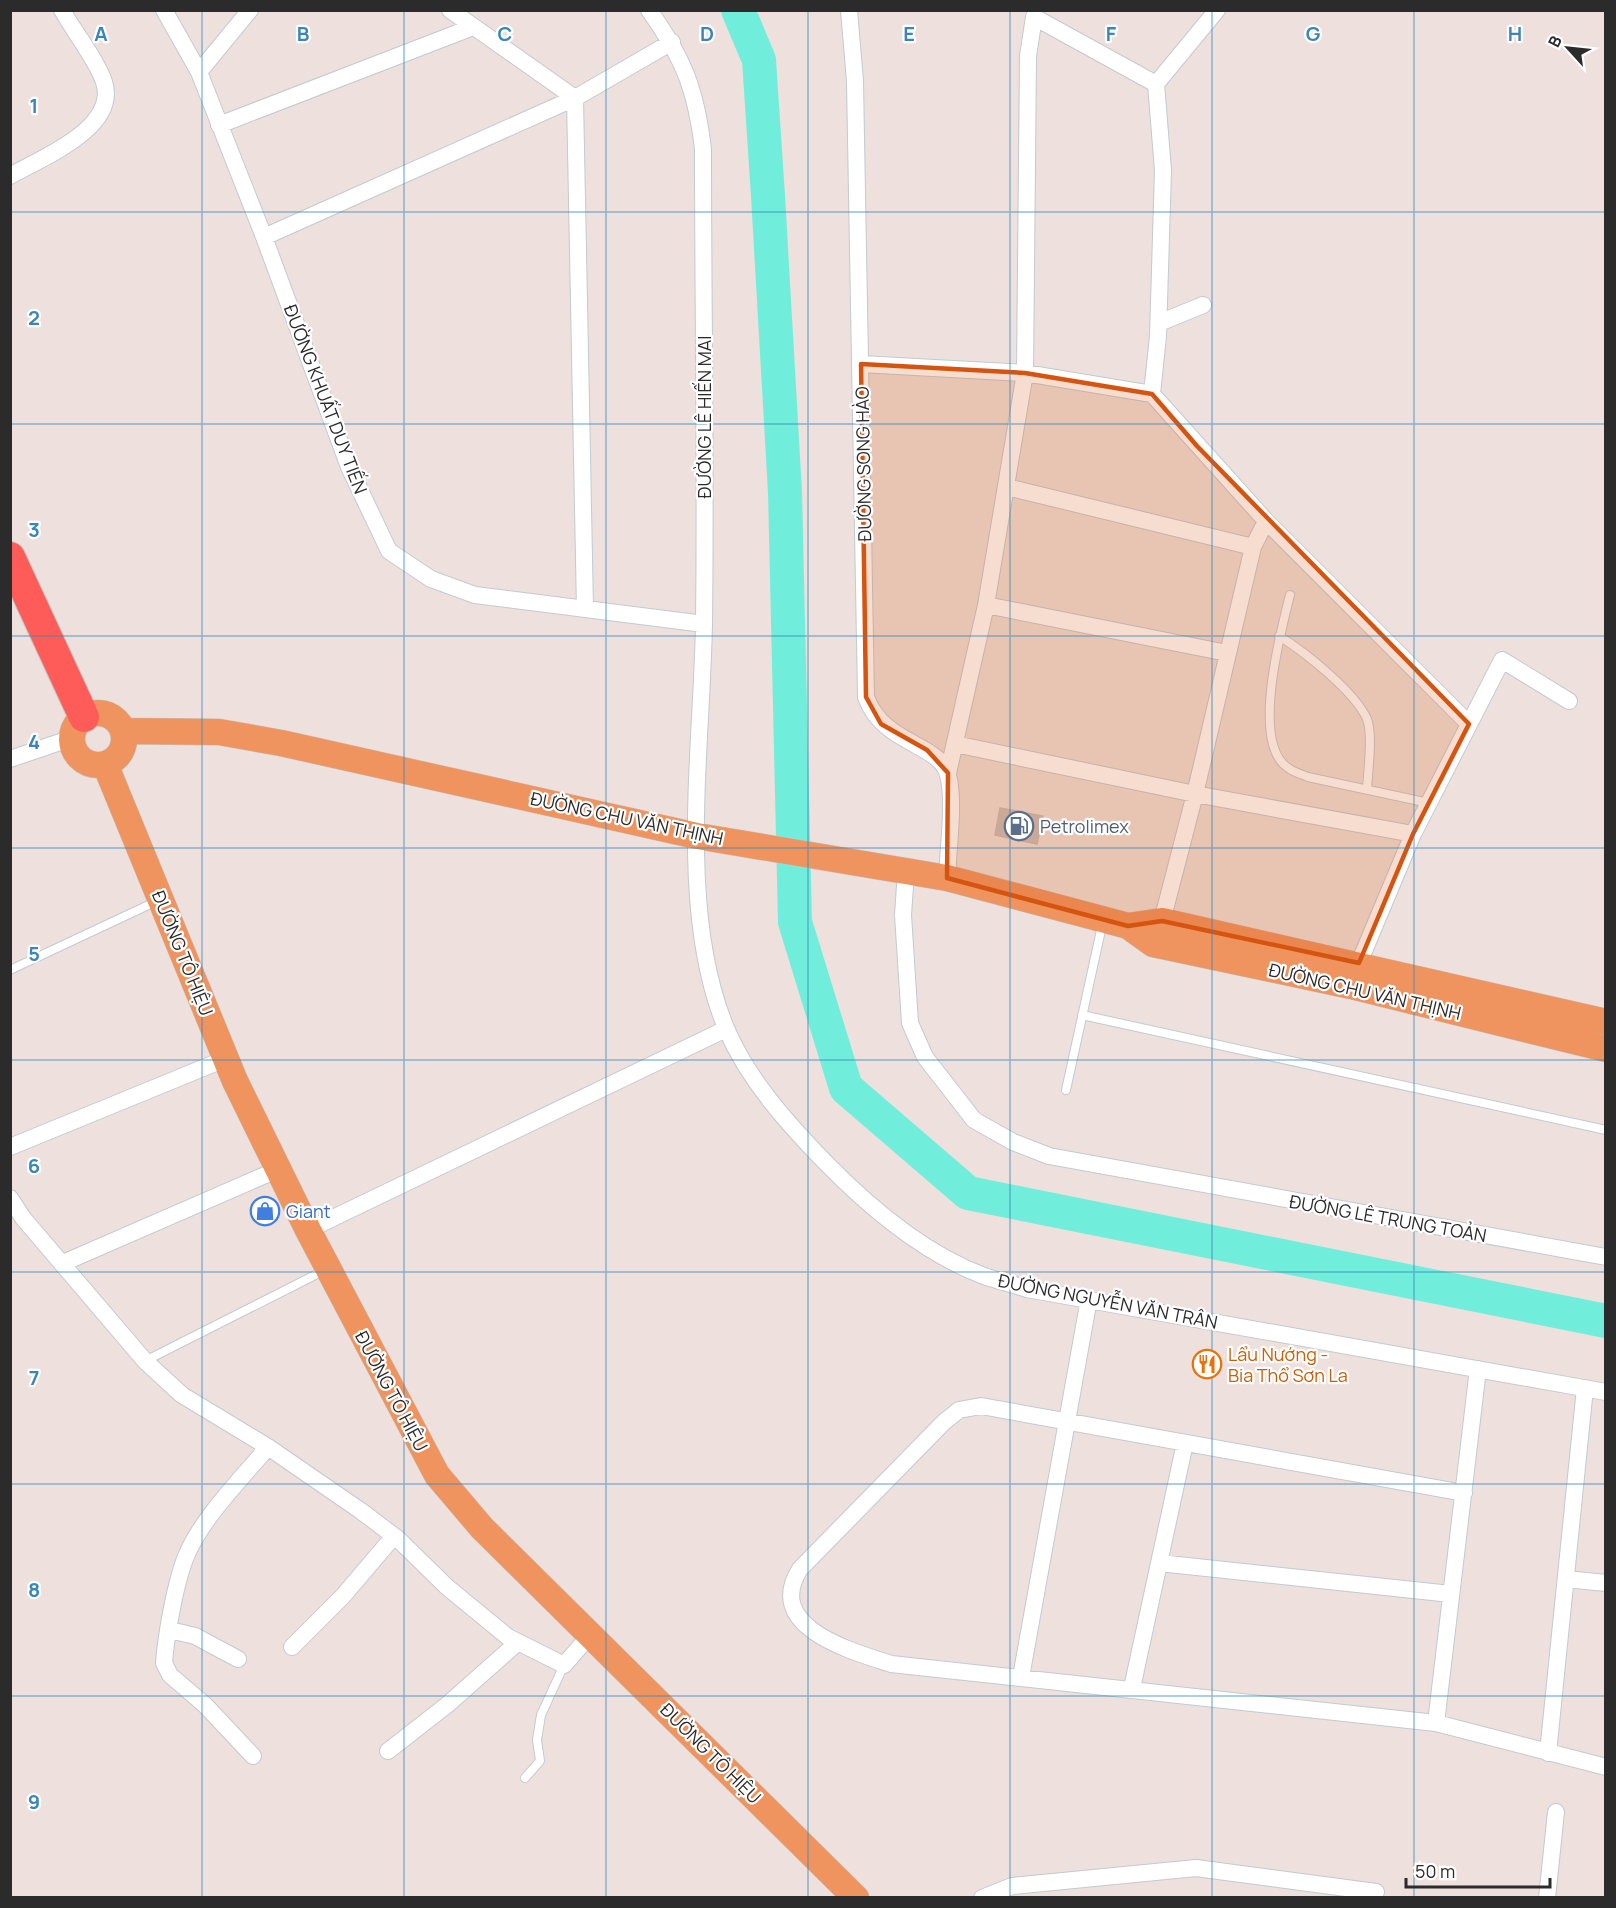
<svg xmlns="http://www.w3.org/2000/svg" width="1616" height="1908" viewBox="0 0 1616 1908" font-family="Manrope,sans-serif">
  <rect width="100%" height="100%" fill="#ede0dd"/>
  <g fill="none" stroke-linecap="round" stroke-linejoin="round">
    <path stroke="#71eedb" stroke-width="34" d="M738,10L759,60L768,196L785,492L795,922L846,1088L968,1193L1606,1321"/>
  </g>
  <path fill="#c8bebd" stroke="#c8bbb7" stroke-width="1.5" d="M1000,808L1043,816L1037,844L995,835Z"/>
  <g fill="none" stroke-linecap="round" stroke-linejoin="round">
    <g stroke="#c1cbd1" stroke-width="10">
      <path id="lane" d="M1290,595C1280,634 1256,727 1280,760C1287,770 1298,773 1308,777L1429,803
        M1279,636C1305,652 1355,692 1367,719C1373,735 1368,771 1367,789
        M10,970L157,901
        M1082,1015L1606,1130
        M1066,1090L1103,921
        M145,1361L327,1269
        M525,1778L540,1761L537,1740L541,1715L564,1665"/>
    </g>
    <g stroke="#c1cbd1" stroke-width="18">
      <path id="street" d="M164,10L199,72L264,237L349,467L389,551L431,579L475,595L704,624
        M450,10L575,98L585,609
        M649,10C684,59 696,90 703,149C703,307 706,465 704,623C702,749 677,910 726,1028C748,1080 788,1124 826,1163C870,1208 925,1254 984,1276C998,1281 1013,1284 1027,1289L1606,1392
        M849,10L855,81L866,697C883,745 940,743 948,775C955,801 948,849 947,878
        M1217,10L1156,84L1163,170L1158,336L1152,394L1266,521L1469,724
        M199,72L250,10
        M219,125L473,27
        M10,176C41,158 119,128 104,82C98,62 73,30 62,10
        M264,237L575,98L672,42
        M1159,323L1203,305
        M861,364L1025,373L1152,394
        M1007,487L1253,547
        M986,605L1227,653
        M955,744L1195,794L1413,834L1502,660L1569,701
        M10,759L72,738
        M948,773L986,605L1025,373L1028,56L1034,17L1156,84
        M906,871L903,915L910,1023L925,1057L974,1120L1013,1142L1049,1156L1606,1257
        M1162,921L1195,794L1253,547L1266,521
        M1359,963L1413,834
        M10,1147L225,1059
        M10,1198L23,1218L145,1361L182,1395L268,1447L361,1511L398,1539L447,1587L508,1637L564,1665L591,1634
        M308,1230L726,1029
        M63,1263L279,1169
        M1464,1493L981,1406L959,1410L944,1422L800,1569C763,1627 851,1651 891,1664L1436,1723L1606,1767
        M1159,1563L1451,1594
        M1566,1579L1606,1583
        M170,1630L195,1636L238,1659
        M292,1647L343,1596L394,1536
        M1021,1677L1089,1299
        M1132,1688L1185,1443
        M1436,1723L1478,1369
        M388,1751L447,1705L517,1643
        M1548,1753L1585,1388
        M253,1756L205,1705L170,1675L164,1663C166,1635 176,1579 187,1554C203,1517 242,1478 268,1447
        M982,1898L1012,1886L1196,1868L1376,1892
        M1547,1898L1556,1812"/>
    </g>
    <g stroke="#c4c4c4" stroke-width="27">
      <path id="primary" d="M72 739a26 26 0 1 1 52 0a26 26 0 1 1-52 0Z
        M124,731L219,732L281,743L697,836L947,878L1128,926L1153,944L1351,986L1606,1049
        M105,764L235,1081L308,1230L437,1475L482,1528L856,1898
        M1128,926L1162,921L1606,1022"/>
    </g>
    <g stroke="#c4c4c4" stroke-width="32">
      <path id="highway" d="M10,557L84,717"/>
    </g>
    <use href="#lane" stroke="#fff" stroke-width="8"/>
    <use href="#street" stroke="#fff" stroke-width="16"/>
    <use href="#primary" stroke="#ef935f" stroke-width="26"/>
    <use href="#highway" stroke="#fd5c58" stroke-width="30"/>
  </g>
  <path fill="#d5540f" fill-opacity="0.2" stroke="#d5540f" stroke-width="4.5" stroke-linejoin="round" d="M861,364L1025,373L1152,394L1197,446L1469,724L1413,834L1359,963L1162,921L1128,926L947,878L948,773L927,750L881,724L866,697Z"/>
  <path fill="none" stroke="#3987ba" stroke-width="1.5" stroke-opacity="0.55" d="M202,10V1898M404,10V1898M606,10V1898M808,10V1898M1010,10V1898M1212,10V1898M1414,10V1898M10,212H1606M10,424H1606M10,636H1606M10,848H1606M10,1060H1606M10,1272H1606M10,1484H1606M10,1696H1606"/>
  <defs>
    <g id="fuel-ring" transform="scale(1.5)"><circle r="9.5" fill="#fff" stroke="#5c6f8a" stroke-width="1.5"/><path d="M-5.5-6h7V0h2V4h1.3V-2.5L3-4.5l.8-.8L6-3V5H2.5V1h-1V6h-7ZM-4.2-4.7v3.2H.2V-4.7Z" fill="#5c6f8a"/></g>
    <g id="shop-ring" transform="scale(1.5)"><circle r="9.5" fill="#fff" stroke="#3f7fe0" stroke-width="1.5"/><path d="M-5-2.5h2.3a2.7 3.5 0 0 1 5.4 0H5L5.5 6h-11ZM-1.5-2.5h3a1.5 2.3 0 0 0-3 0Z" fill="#3f7fe0"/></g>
    <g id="restaurant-ring" transform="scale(1.5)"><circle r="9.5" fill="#fff" stroke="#e8710a" stroke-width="1.5"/><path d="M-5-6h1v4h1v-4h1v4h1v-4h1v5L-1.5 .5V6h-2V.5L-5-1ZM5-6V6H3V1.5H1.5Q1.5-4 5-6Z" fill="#e8710a"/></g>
  </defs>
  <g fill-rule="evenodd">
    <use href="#fuel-ring" x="1019" y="826"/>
    <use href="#shop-ring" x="265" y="1211"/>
    <use href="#restaurant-ring" x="1207" y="1364"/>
  </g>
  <g text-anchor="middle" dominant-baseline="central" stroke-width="4.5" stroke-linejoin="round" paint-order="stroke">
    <g font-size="18" fill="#2b2b2b" stroke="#fff">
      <text transform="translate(326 399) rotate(69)">ĐƯỜNG KHUẤT DUY TIẾN</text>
      <text transform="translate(704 417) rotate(-90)">ĐƯỜNG LÊ HIẾN MAI</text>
      <text transform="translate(863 464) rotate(-91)">ĐƯỜNG SONG HÀO</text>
      <text transform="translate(627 818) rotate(12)">ĐƯỜNG CHU VĂN THỊNH</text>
      <text transform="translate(183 953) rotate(68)">ĐƯỜNG TÔ HIỆU</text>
      <text transform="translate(1365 991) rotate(13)">ĐƯỜNG CHU VĂN THỊNH</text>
      <text transform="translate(1388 1218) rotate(10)">ĐƯỜNG LÊ TRUNG TOẢN</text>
      <text transform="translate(1108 1301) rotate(11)">ĐƯỜNG NGUYỄN VĂN TRÂN</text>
      <text transform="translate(392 1391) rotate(62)">ĐƯỜNG TÔ HIỆU</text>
      <text transform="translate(711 1753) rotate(45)">ĐƯỜNG TÔ HIỆU</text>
    </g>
    <g font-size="18" fill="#4e5e75" stroke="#fff" text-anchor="start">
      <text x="1040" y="826">Petrolimex</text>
    </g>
    <g font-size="18" fill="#366cbe" stroke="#fff" text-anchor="start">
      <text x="286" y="1211">Giant</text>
    </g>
    <g font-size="18" fill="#c56008" stroke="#fff" text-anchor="start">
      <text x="1228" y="1354">Lẩu Nướng -<tspan x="1228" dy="21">Bia Thổ Sơn La</tspan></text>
    </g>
  </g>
  <g font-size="20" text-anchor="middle" font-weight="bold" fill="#3987ba" stroke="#fff" stroke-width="4.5" stroke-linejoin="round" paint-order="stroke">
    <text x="101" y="41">A</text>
    <text x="303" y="41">B</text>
    <text x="505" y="41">C</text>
    <text x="707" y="41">D</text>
    <text x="909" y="41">E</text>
    <text x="1111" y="41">F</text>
    <text x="1313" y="41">G</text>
    <text x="1515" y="41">H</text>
    <text x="34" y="113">1</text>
    <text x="34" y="325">2</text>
    <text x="34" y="537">3</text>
    <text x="34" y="749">4</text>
    <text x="34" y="961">5</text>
    <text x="34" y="1173">6</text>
    <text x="34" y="1385">7</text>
    <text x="34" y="1597">8</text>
    <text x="34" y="1809">9</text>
  </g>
  <rect width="1616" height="1908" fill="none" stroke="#2b2b2b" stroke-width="24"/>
  <g transform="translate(1568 48) rotate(297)" stroke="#ffffff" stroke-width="4.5" paint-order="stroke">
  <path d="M0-4.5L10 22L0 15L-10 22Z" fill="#2b2b2b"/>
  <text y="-9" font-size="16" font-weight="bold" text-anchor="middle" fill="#2b2b2b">B</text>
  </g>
  <path d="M1406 1878v9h144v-9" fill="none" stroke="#2b2b2b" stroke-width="3"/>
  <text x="1415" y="1878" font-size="18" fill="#2b2b2b" stroke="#ffffff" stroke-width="4.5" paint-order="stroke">50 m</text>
</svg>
